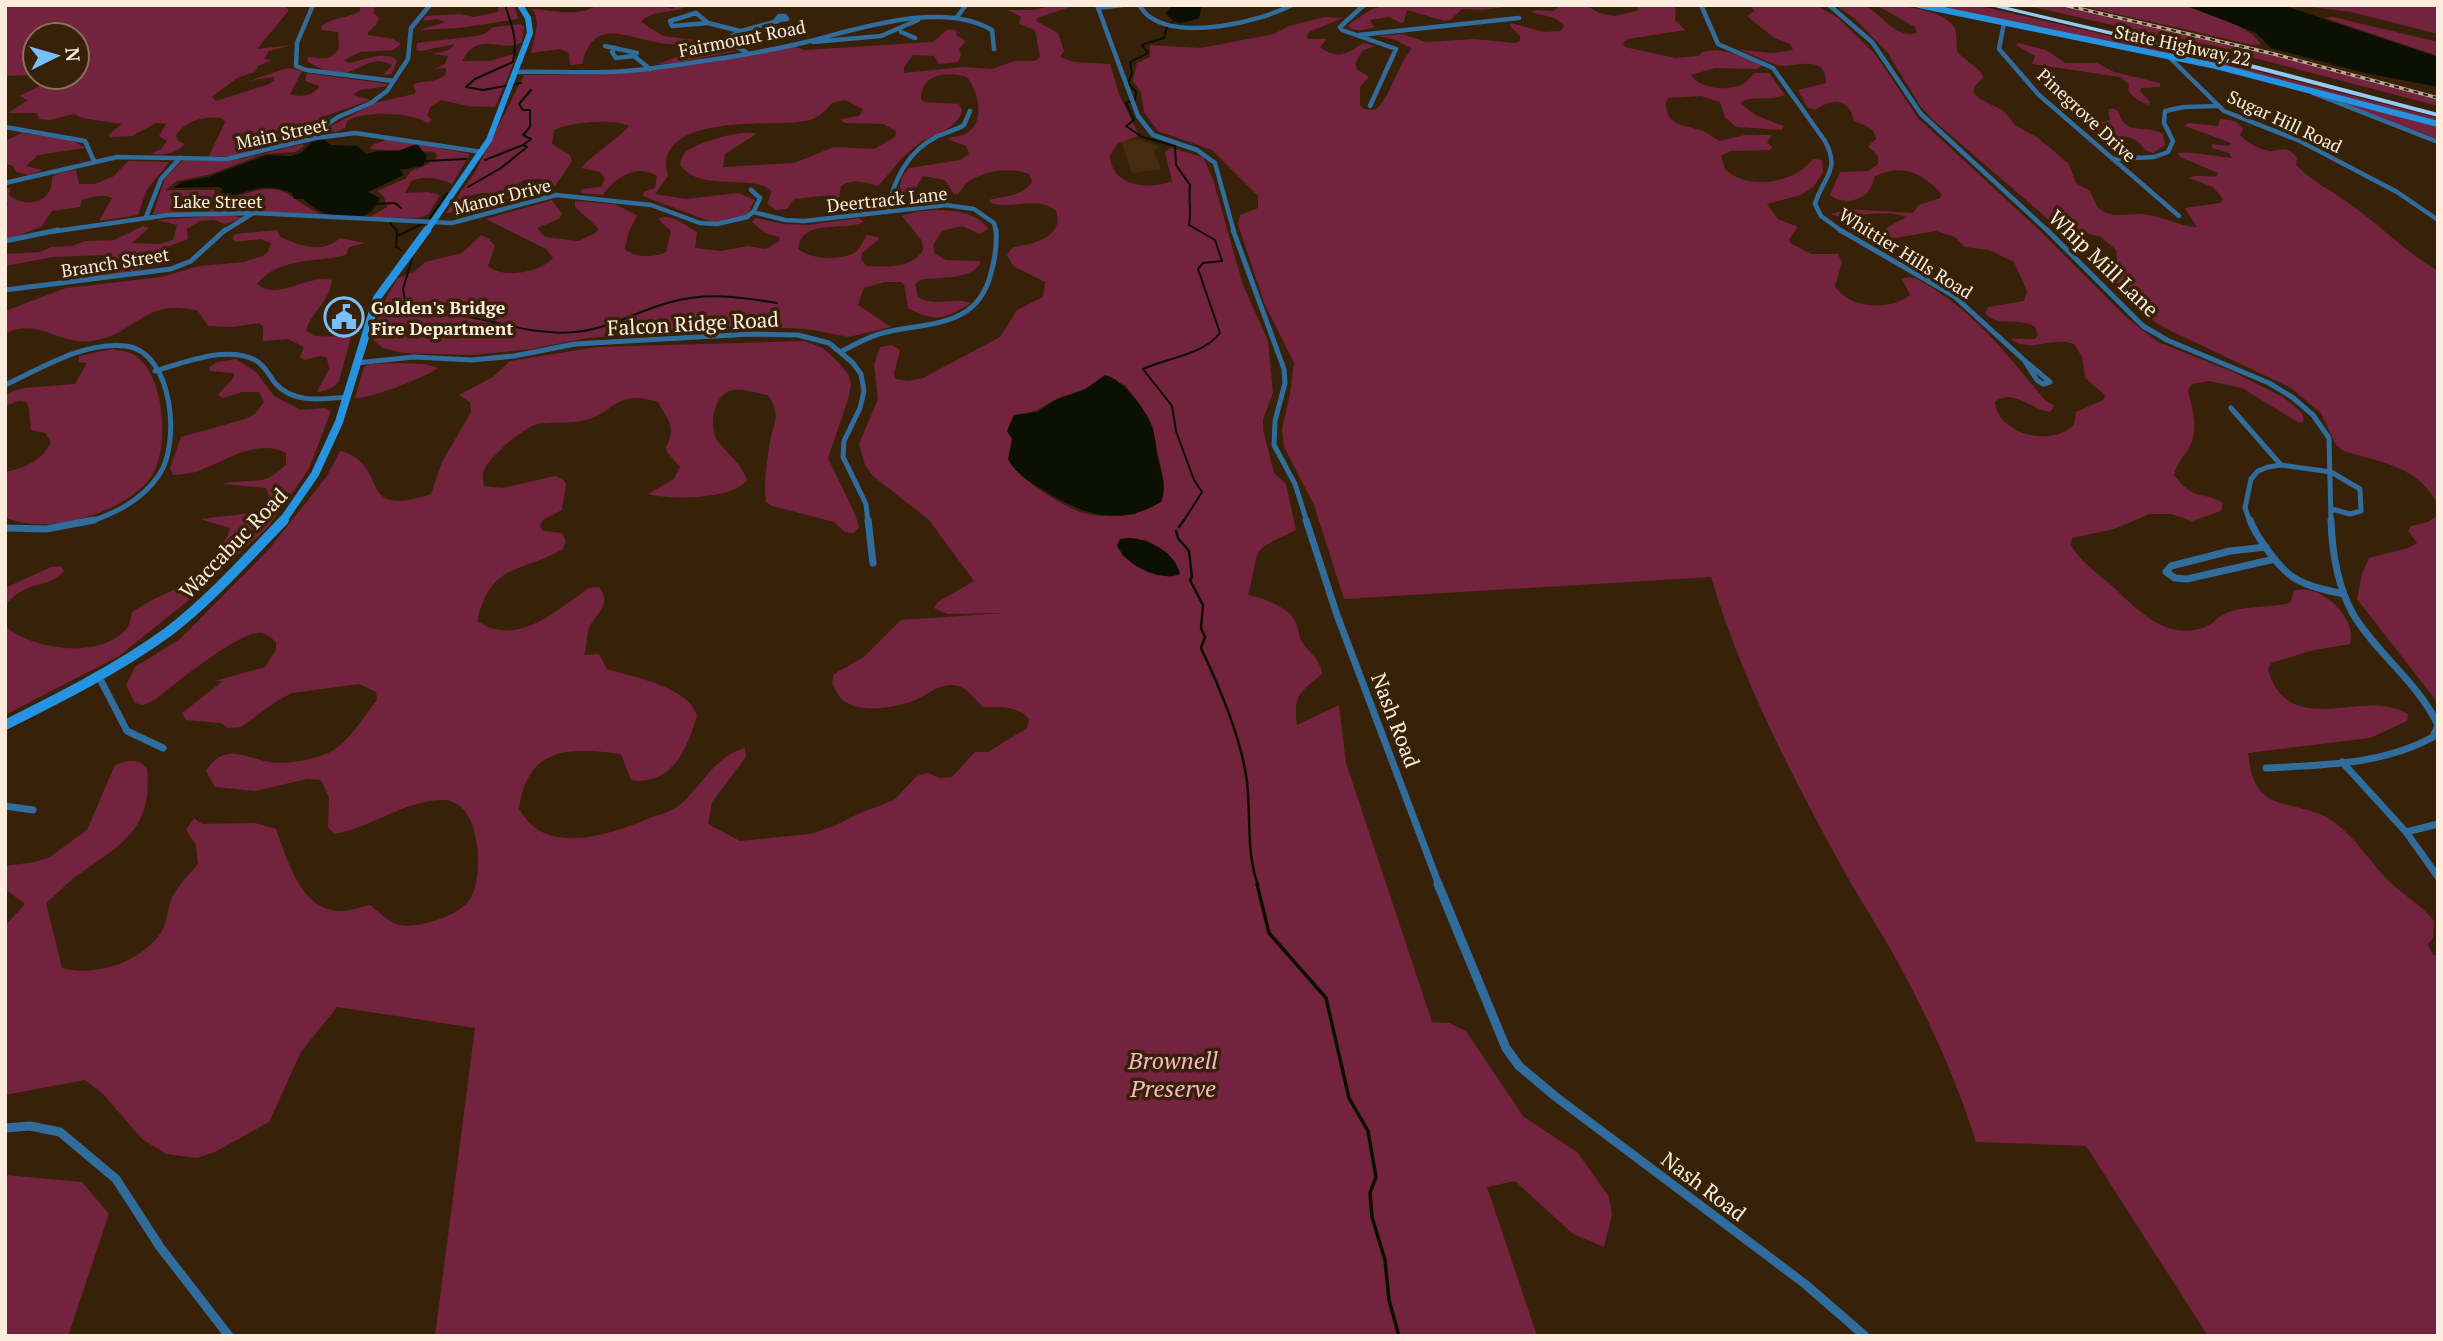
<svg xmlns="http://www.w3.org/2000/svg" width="2443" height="1341" viewBox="0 0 2443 1341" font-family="'PT Serif',serif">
  <rect width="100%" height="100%" fill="#382109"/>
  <path fill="#452b0f" d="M1137,139L1158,146L1154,152L1161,169L1132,173L1121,141Z"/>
  <path fill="#73233d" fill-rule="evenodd" d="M5,5L285,6L289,10L257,49L292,45L269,51L264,59L272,60L258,66L255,72L237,78L212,97L216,101L269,84L275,80L273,77L248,81L288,68L302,71L290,94C299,98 314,96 319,86L305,81L307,73L388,84L387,86L360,90L353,95L371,100L325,116L313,126L284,128L285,130L308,134L291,142L268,146L261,137L249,141V151L237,156H209L225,122L222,118C205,116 186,120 176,135L178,141L185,144C174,155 165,155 150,154L161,149L167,141L159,136L166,124L156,123L132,136L111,137L108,135L122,124L82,118L74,114L50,120L39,119L37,113H8L28,100L19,96L38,87L43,78L41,77H77V35H35V75L5,76Z
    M360,5H376L373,13L379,18L376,25L368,32V35L393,39L401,44L393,50L360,52L344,60L349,63C365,60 384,50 397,60L392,74L383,75L392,65C373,54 361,70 344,73C331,76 317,67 307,61L308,57C322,58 331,62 339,48L338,32L322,30L321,27C331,17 347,19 360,11Z
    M499,5H514L518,19L459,28L419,30L446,22L437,19L423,21L425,16L459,14L474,17L498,12Z
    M597,5H657L673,9L677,5H690C676,14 651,9 641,22L663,36L694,40C651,60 597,0 582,64L570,65L569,53L560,49L531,53C534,36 542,21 532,9C553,10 579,18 597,5Z
    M1056,5L1073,6L1037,18L1036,21L1058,33L1064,51L1060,57L1074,62L1110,64L1119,94L1138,133V136L1118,143L1110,155C1111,186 1148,191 1172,181L1165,152L1171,148L1203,157L1213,179L1243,285L1268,341L1273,393L1263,419V430L1274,473L1286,484L1296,530C1246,554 1262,544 1248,595C1263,598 1288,607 1295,621C1299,628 1298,636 1302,642C1310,654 1320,658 1322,674C1300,693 1293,694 1297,725L1339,705L1346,763L1432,1022L1449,1023L1466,1031L1523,1116L1578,1153L1609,1197L1612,1214L1604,1247L1573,1234L1515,1181L1487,1187L1537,1336H435L475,1028L337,1007L301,1052L269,1122L215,1152L197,1158L166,1154L142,1139L103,1094L85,1080L5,1095V926L25,904L5,889V866L35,862L50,857L87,830L115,765C127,761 137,757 147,768C154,830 119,846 75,877C65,885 56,895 46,903L62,968C95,977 139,963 160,934C167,924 167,910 172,898C177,886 190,874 198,864L196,845L186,830L194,818L202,824L255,823L276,829C287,858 300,909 338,911C348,912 360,907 370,905C378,911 387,921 396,924C406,928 424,924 434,921C446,917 462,911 470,899C485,875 481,798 442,800C403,801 371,828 334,834L328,827L329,797L321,780L307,779L255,791L215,787L206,771C224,742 243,757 269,762C288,765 323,759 338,747C353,735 365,715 377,700L376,692L359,684L292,693L277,701L241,727L228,728L221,723L186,720L182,713L223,681H215L265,667L276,650V642C272,639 267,634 262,633C243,628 172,686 155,700L143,705L135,703L126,685L135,667L180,639L270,548L327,476L340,451C392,464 353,520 431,494L442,462L471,412L470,402L459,395L493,377L510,361L597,347L805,341L823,348L836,360L848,374L851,384L848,400L828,458L855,514L859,527L854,533L845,532L834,522L772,506L766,502C763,485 767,465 769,447C772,423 783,419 768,395C756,393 740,387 729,391C713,397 709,428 717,440C728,455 741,463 747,480C732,500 671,500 648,494L674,479L680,467L667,452L666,447C677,427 668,420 658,402C613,388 615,415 582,421C567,424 552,421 538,424C523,427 490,457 484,470C482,475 483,481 484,486L502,488L555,476L563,479L566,484L562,510L543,520L540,526L543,531L562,533L566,541L563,549C520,574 492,561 477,621C518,648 555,611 589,588L599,587C615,606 591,616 588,632C586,640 587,647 584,655L599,654L607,669C633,677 690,687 697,716C687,749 672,786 631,780L621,754C570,747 527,746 519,809C523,815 528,822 533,826C563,851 616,832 647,819C657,815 673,812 681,804C703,784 715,756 745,748L746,757L712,802L708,824L740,841L810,834L834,826L858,814L894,800L917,776L928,773L939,778L952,777L975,752H988L1027,728L1029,719C1016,705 1001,707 983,707C976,700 967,688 958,686C941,681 928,695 913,701C894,708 855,715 840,697C837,693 834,687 832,683L834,674L864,657L901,620L1005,613L947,614L934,608L938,602L974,581L929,520L873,476L865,465L859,444L878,399L874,364L880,347L892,345L900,350L894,374L896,379L909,381L923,378L1000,337L1017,310L1043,297L1045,282L1013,266L1007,255L1013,247C1033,244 1065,237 1056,211C1039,195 1011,210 991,203L989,200C1006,195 1020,198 1032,182L1029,174C1011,167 986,170 969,181C964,184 962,190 958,194H954L945,180L923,176L913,193L903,198L898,196L902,177L909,168L960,160L969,154L966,146L947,139C953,136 961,137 967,133C986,121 978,91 967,77C947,71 921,74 921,99L925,102L959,104L962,110C959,128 934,134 920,143C903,154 892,171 878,186C866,182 852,178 841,186L839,198L831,195L794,199L787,209L776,210L767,204L772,191L764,186C738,177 699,190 680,165C681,161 682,157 684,154C692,143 745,128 756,134L725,154L723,167L794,163L834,147L874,149L895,137L896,131L883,124L845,123L840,119L859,116L863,109L845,100L832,103C825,112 817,119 806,121C773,127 674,114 666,161C665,167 668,171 668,176L655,194L686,199L738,193L755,200L747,215L714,223L643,196L644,192L655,188L657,176C636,163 615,178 603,195L581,193L582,189L601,187L605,179L600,172L581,168C596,151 614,143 629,126C615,118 569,122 554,130L552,144L570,155L572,161L555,186L548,187L542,179C512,178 524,183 508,198L505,199C486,187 462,194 451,213H446L475,172L524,75H594L642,71L792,46L805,50L931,42C942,39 943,25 957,31L956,35L966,41L959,49L961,55L958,62L939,64L934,56L913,55L904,67V73L963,67L992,69L1015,61H1035L1040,57L1035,30L1019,24L1021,17L1008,10H1033ZM1102,377L1125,385L1141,406L1153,429L1164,483L1136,514C1118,516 1098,518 1080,512C1060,504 1018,479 1009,460L1019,414C1035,413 1041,407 1055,400C1072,391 1085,393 1102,377ZM1144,539L1169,554L1156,574L1121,555Z
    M1519,5L1482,10L1462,9L1450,20L1445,21L1407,10L1404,22L1401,23L1389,17L1370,20L1374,27C1366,30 1352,33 1348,25L1372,9L1383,6Z
    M1560,5H1586L1599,13L1614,16L1637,11L1639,5H1671L1676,9L1675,20L1685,30L1628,39L1623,43L1625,47L1675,58L1699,56L1702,52L1716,50L1733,53L1762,65L1757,69L1715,68L1691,75C1700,89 1726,91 1741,85C1747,83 1750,77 1754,73H1769L1785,95C1770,102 1753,94 1740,103L1757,116L1784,126L1782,130L1736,127L1725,117L1720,102L1701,96L1668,98L1666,103C1665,127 1687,125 1703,131C1708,133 1714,138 1719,141L1745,135H1772L1767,142L1772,147L1770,150L1730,151L1721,156L1725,169C1748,191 1794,184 1813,159L1822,160L1823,173L1813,187L1801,195L1767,204L1778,219L1798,227L1789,239L1790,243L1811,254H1838L1842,262L1835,286C1848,309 1891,311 1910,295L1902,279C1914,274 1922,282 1932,288C1979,317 2009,357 2044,399L2054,406L2050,412C2032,410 2013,388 1995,402C1998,435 2052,447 2074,425L2076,412L2103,400L2105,395L2085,378L2082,357L2074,344C2052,336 2031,354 2011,339H2035L2038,335L2035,327C2018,316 1999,329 1985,313L1988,307L2024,301L2027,291L2014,262L1989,250L1965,247L1955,237L1936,231L1884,240L1882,236L1888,227L1906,217C1884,207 1840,221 1831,214L1848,209L1913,213L1919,205L1940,198L1942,195C1924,173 1902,163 1875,176C1873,180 1873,184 1871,187C1864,202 1841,205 1830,195L1840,172L1868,171L1878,164V156L1868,146L1876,139C1875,127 1863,125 1854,121C1848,96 1832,99 1815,110L1807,107L1798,90L1826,83C1826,51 1791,70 1777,65C1764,61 1752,54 1740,50L1774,53L1793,50L1790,44L1774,38L1747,16L1754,11L1750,5H1815L1837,17L1876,55L1918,118L2040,231L2127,318L2158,342L2233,372L2283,397L2302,413L2304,421L2299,423L2242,388L2209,381L2192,384L2188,390C2192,408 2199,428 2190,446C2184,458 2179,458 2174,475C2197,504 2200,489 2223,503L2221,511L2192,521L2171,514H2150L2114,529L2072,538L2071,545C2080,562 2099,574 2112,586C2137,609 2166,642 2205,627C2215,623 2218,615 2232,611C2250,606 2271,607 2290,603L2294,591C2319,582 2358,617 2350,644L2314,650L2271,663L2268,670C2290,742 2364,686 2408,714L2407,721L2370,738L2248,753C2250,768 2252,782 2262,793C2274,806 2308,807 2326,817C2354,833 2368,861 2390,882C2404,896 2422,905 2434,921L2433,938L2428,944L2433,955L2438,956V1336H2208L2086,1146L1976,1142C1958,1084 1932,1026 1903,972C1885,937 1863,905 1844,871C1793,778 1741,679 1711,577L1344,599L1314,505L1284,447L1282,429L1290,394L1294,363L1265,305L1238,224L1240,215L1258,208V196L1212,150L1158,131L1144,112L1141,92L1133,81L1137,63L1150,57V45L1200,48L1274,34L1289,26L1325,17L1343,18L1311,31L1306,36L1309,39H1327L1320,47C1337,60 1348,54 1363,43L1375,46L1363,50L1355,64L1358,70L1369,77L1360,87V105L1364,109L1374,110C1388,105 1398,62 1412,49L1396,40L1378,36L1402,34L1426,42L1474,39L1515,43L1520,41V36L1510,26L1511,23L1544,32L1561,31L1564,25L1554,18L1530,12L1536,10L1554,11Z
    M1835,5C1842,5 1856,2 1863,5C1882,13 1894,39 1917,33L1915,27L1876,5C1896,5 1942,8 1954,27C1958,33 1955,45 1958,53L1981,72L1983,78L1975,86L1973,92L1980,99L2004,111L2015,125L2038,138L2069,164L2076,183C2095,194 2088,188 2097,206C2110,222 2131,211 2149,215C2166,218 2179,226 2197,227L2185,208L2220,203L2223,199L2213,187L2189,178C2197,173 2207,178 2217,176L2218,173L2180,157L2178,153C2186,151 2220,157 2232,158L2229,153L2212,148V144L2229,146L2231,143L2185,126L2188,123L2218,126L2220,119C2228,119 2239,121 2243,129L2240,135C2245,142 2262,151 2272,151C2283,150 2289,146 2297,158L2296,165C2313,183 2335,192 2354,207C2383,228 2407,253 2438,271V505C2419,466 2382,463 2344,451L2336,445L2321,413L2291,388L2169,330L2152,320L2104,278L2103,273L2117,259L2116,250L2101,237L2064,227L2049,220L1932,119L1921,107L1887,52L1855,19Z
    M1927,5H1975L2210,59L2438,118V122L2206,62Z
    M2024,5H2054L2275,56L2438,100V106L2231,52Z
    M2078,5H2183L2237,25L2253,35L2261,44L2253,45Z
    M2297,5H2438V34L2351,12Z
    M2333,17L2438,42V56L2325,18Z
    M521,24L524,26L522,42C500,55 480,28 462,61H489L514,54L515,60L495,107L468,106L441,100L430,107L427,116L432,120L428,123C411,112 365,110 347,121L345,128L336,132L324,130L374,103L414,94L416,92L413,85C421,79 434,85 446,74V68L434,69L445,64L448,56L432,54L449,50L455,44L421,51L416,50L417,43L477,36L486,33L493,27Z
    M2018,43L2046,50L2065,63H2097L2114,72L2160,83V87L2141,88L2140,91L2150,102L2149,105C2140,102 2133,98 2128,90L2129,84L2120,77L2032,64L2035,56L2016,45Z
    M722,48L737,51L676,63L658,64L697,49Z
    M2325,98L2438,125V139Z
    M2112,108L2118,111C2126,138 2145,123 2163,134L2165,145L2153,153L2145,150C2132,127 2109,143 2092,130L2094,124L2110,120L2108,110Z
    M22,133L72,140L85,148L38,155L26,166L43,170L30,175L16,172L13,166L5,163V141Z
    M389,139L470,154L452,184C438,178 426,175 411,181L405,193L428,192L440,195L428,215L417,218L370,217L387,207L384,197L377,191L405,179L411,171L428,164L438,156L434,152L369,149L374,144Z
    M303,144V147L295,152L263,154L211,174L177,181L165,190H215L213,197C236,202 256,185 279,190C290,193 307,209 321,214L235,211L153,214L165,178L182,161L241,159Z
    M128,161L169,162L146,191L138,215L99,221L112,198C103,193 91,197 82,200L80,207L52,211L41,227L5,240V210L8,204L5,202V188H11L9,195C26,209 53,203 52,177L59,173L76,170L79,184H95L114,176Z
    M552,200L562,214L559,219L537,228L545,237L579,241L597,232L598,228L575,207V201L614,204L637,215L628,234L625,249C634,258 655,258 666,252L671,231L658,219C671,212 685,226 697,232L695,248L721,251L748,246L766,249L780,241L779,237L765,233L752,222L756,218L783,224L808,225L859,218L864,222C845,232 802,217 798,249C810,259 839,261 854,253C861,250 862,241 867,235L879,237L878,240L862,253L861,260L867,266C886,267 912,269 923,250L922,241L902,216L904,215C927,208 974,206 988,229L980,234L962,226L942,231L933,245L935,254L946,260L978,261L981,262C972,281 938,276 920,280L915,284L918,297C936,308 953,296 971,303C945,318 937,324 908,308L904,284L901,282H884L864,288L858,305L891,327L849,337L806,329L761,327L673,332L588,338L531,349L473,355L403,353L383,348L374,341L377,321L386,298L398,278L414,272L425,262L462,253L481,235L488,238L495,246L488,266C503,279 540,273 553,258L546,249L486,219Z
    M230,215L243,218L225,224L214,220L200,221L187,229L188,239L164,248L159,257L124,252L120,255L115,268L134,267L143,269L89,279L88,273L114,258L107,255L53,257L5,266L7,254L40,252L51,247L72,246L85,241L114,240L143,226L149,228L132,243L160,244L173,240L177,225L156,220Z
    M277,230L280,237C301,245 321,255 340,238L365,243L349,247L346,255C316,263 280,256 257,284C279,302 307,273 332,280C330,301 313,310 306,330L314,336L351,337L339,381C333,389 326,391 317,392L329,369L327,358L320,356L304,360L300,357L304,347L288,339L263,341V326L259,323L233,327L208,326L198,311C145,297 137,334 93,341C60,346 36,316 5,334V311L66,288L161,277L199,266L244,262L263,256L268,252L271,243L261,239L236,242L232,239L235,234Z
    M112,349C121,351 130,351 137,357C165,378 170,449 151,477C125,513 46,537 5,517V472C26,468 41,461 51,442L45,433L31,430L29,408L26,402L18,401L5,406V394L24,388L75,384L87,363L79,362V356Z
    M236,359L256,372L274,396L301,410L325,408L331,411L309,469L268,527L190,599L119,656L5,715V626C32,650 102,660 127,628C130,624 131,617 132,612C166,589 191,590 217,553C222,545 228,538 230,528L200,519L268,511L272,504L266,488L223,484C252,477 263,489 286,464V453C256,437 223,463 195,472C188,474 180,474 173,475L170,468L181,437L245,419L255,414L264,402L259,392H242L223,398L218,395L234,377V373L210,371L209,367L217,362Z
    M395,363L425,364L438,368C427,377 367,400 355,398L364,367L370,364Z
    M2438,515V703L2357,599L2362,574L2369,558L2408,548L2417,543L2408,531L2411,526L2428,522Z
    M61,566L64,571C49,590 26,578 5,606V588L51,567Z
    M5,1175L82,1182L109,1214L68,1336H5Z"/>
  <path fill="#0b1003" d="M1172,5H1202L1199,18C1181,24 1177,26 1166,13Z
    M2186,5H2282L2438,57V87L2365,73L2271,48L2256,33Z
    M323,139L331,145L358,146L366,154L378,151H398L417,144L427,156L423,166L400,170L404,175L368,192L380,198C370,230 320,219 304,199H294L292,193C254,179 247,198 216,196L223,189L219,187L173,188L181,182L208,177L267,155L291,156L301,153L311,143Z
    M1105,375C1122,378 1147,411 1152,426C1156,437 1155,448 1158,459C1162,474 1167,488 1161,502C1119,527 1083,515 1045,491C1031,483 1016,474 1008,459L1012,439L1007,431L1014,415L1038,412L1055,400L1084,390Z
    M1130,538C1149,539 1176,553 1180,574C1160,583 1124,564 1117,545L1120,539Z"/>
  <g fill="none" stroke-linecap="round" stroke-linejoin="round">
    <path stroke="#0b1003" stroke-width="2" d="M505,5C512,26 518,39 513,62L475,79L466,87L483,90L521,83
      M1135,100L1136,92L1128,83L1132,73L1130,63C1135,57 1144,58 1148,52L1142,46L1144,44L1164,38L1167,27L1173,22
      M1131,101L1126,103L1134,120L1126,126L1142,137L1175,146L1176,165L1190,185C1188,200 1192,210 1189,225L1215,240L1222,261L1203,263L1198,269L1220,333C1203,355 1167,358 1143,369L1172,406L1176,431L1194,480L1202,492L1183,522
      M485,160L523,145
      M425,161L466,159
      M468,187L501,168L527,147L523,145L531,139L523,135L530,127V110H523L519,104L531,90
      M378,204L395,203L401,208
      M430,218L447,193
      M390,223L397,231L396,247L401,250
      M397,236L424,223
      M412,259L403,289L406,307C424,311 441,312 459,315C497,321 535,336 575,332C609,329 639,310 671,302C707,292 741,297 777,303"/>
    <path stroke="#0b1003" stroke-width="2.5" d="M1179,527L1184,520
      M1176,531L1178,538L1189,551L1192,577L1190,580L1203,605L1201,628L1205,637L1201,648C1219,686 1242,740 1247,782C1251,817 1246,852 1258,885"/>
    <path stroke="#0b1003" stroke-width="3.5" d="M1257,884L1269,933L1326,998L1349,1098L1368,1131L1376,1177L1370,1193L1372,1217L1385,1260L1389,1300L1399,1336"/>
    <path stroke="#306d9c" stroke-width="4.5" d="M313,5L297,43L296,66L306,70L394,81
      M1097,5L1138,116L1153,135L1197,150L1215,163L1234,232
      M1139,5C1142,9 1146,15 1150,17C1183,40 1259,22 1292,5
      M1364,5L1340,27L1342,30L1396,49L1370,106
      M1701,5L1718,44L1773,68L1825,141C1841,171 1823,177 1815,204L1821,216L1843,232
      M1829,5L1872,42L1921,114L2049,232
      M1098,8L1123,5
      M696,13L708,23L672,26L670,21Z
      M779,16H785L787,19L776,20Z
      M957,17L966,5
      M708,23L740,31
      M2004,23L1999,49L2039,95L2179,216
      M901,32L915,38
      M1359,35L1519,18
      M813,42L881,36L918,20
      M605,46L637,53L634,56L650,69
      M615,48L612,52L616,58L634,56
      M746,52L730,43L729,38L741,31L778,21
      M2167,55L2224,111L2300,141L2397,192L2438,220
      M515,72C559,71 610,75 654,68C704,61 757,54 806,42C859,29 942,0 992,30L994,49
      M2313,93L2438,142
      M5,127L85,141L94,161
      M315,138L316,132L338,117L371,103L387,91L408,59L411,28L430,5
      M2115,159L2154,157L2168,152L2173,141L2164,123L2165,111L2184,107L2218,106
      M5,183L117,157L227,159L315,138L355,133L482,152
      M753,212L785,220L804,221L946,205L974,209L994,223L996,232
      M887,212C894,180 907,151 938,136C947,132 956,130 964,125L970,111
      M146,217L161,179L180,158
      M50,232L168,215L253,213L452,223L556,195L651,205L700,223L717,224L747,217L754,211L760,198L751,190
      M223,232L253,213"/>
    <path stroke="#306d9c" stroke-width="5" d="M1233,230L1284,369L1285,383L1275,421L1274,445L1295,484L1307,522
      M1840,230L1954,296L2024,360
      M2047,230L2143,326L2167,340L2269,383L2292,397L2313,415L2329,438L2331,522
      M5,241L58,230
      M5,290L171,269L191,261L225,230
      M842,351C856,344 871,335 887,332C931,322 978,327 991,273C995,259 997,244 996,230
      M2024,360L2050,382L2043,384L2037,380Z
      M356,363L414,357L472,360L514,356L575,344L751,334L798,335L829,343L852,362L861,374L864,391L860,408L844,441L843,457L866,504L868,522
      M155,371C184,363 225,345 255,360C265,365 269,376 276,384C294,404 323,399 347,397
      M5,385C42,368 84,341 126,346C173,352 181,443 159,475C142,500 116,513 89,522
      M2231,408L2281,465
      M2250,522L2245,508L2251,479L2258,471L2268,467L2281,465L2331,472L2360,489L2361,511L2350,514L2332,509"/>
    <path stroke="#306d9c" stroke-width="7" d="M868,520L873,563
      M1306,520L1337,615L1439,885
      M2250,520C2256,536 2276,564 2290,575C2304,586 2326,590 2343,594
      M5,528L46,529L94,520
      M2266,547L2230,551L2171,566L2166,572L2175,578L2187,579L2275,559
      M99,677L127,731L163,748
      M2342,762L2406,832L2438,877
      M2266,768C2322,765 2382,765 2433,737L2438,725C2417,681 2377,654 2353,614C2337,585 2332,552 2331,520
      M5,806L33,810
      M2406,832L2438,824"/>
    <path stroke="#306d9c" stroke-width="9" d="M1438,884L1506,1048L1519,1066L1556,1097L1805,1284L1865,1336
      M5,1128L30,1126L60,1132L116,1179L160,1247L229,1336"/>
    <path stroke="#2593df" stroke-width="6" d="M1919,5L2216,66L2438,124
      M426,232L489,140L530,33L528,18L520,5"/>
    <path stroke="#2593df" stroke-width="8" d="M282,522L315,474L339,422L377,298L427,230"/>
    <path stroke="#2593df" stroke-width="10" d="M5,725C61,697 117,669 168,632C210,600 247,558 284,520"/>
    <path fill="#92c9f7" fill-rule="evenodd" d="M1986,5H1999L2259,66L2438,113V117L2258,70Z"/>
    <g stroke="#baa897" stroke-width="3.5">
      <path id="rail" d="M2064,5L2274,54L2438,98"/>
    </g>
    <use href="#rail" stroke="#382109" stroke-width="2" stroke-dasharray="5" stroke-linecap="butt"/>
  </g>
  <defs>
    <g id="civic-ring" transform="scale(2.0125)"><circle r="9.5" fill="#382109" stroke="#79bff8" stroke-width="1.5"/><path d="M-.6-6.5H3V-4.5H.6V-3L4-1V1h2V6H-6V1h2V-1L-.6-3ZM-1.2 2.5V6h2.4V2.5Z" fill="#79bff8"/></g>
  </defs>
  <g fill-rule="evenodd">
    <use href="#civic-ring" x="344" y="317"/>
  </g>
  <g text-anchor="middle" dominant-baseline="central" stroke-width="7" stroke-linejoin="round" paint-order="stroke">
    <g font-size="18" fill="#fbecde" stroke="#382109">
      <text transform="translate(742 38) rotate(-11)">Fairmount Road</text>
      <text transform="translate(2183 45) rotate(12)">State Highway 22</text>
      <text transform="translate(2087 115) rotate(43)">Pinegrove Drive</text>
      <text transform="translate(2285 121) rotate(25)">Sugar Hill Road</text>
      <text transform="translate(282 133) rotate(-12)">Main Street</text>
      <text transform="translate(502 196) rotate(-14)">Manor Drive</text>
      <text transform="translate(887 199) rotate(-6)">Deertrack Lane</text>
      <text x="218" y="201">Lake Street</text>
      <text transform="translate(1906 253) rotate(32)">Whittier Hills Road</text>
      <text transform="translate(115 262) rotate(-9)">Branch Street</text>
    </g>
    <g font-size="18" font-weight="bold" fill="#fbecde" stroke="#382109" text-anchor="start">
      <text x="371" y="307">Golden's Bridge<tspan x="371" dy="21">Fire Department</tspan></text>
    </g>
    <g font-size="21" fill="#fbecde" stroke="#382109">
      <text transform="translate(2104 263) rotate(44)">Whip Mill Lane</text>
      <text transform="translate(693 323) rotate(-3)">Falcon Ridge Road</text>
      <text transform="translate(233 543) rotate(-46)">Waccabuc Road</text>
      <text transform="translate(1396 720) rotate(69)">Nash Road</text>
      <text transform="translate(1704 1186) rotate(37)">Nash Road</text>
    </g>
    <g font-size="24" font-style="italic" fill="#f5b7c4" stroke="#382109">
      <text x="1173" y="1060">Brownell<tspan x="1173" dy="28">Preserve</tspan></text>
    </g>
  </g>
  <rect width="2443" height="1341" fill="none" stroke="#fbecde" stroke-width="14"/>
  <g transform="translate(56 56) rotate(85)"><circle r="33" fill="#382109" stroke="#86725e" stroke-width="2"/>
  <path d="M0-5L12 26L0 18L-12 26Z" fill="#79bff8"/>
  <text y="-10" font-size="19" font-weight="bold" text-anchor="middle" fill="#fbecde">N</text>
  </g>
</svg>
